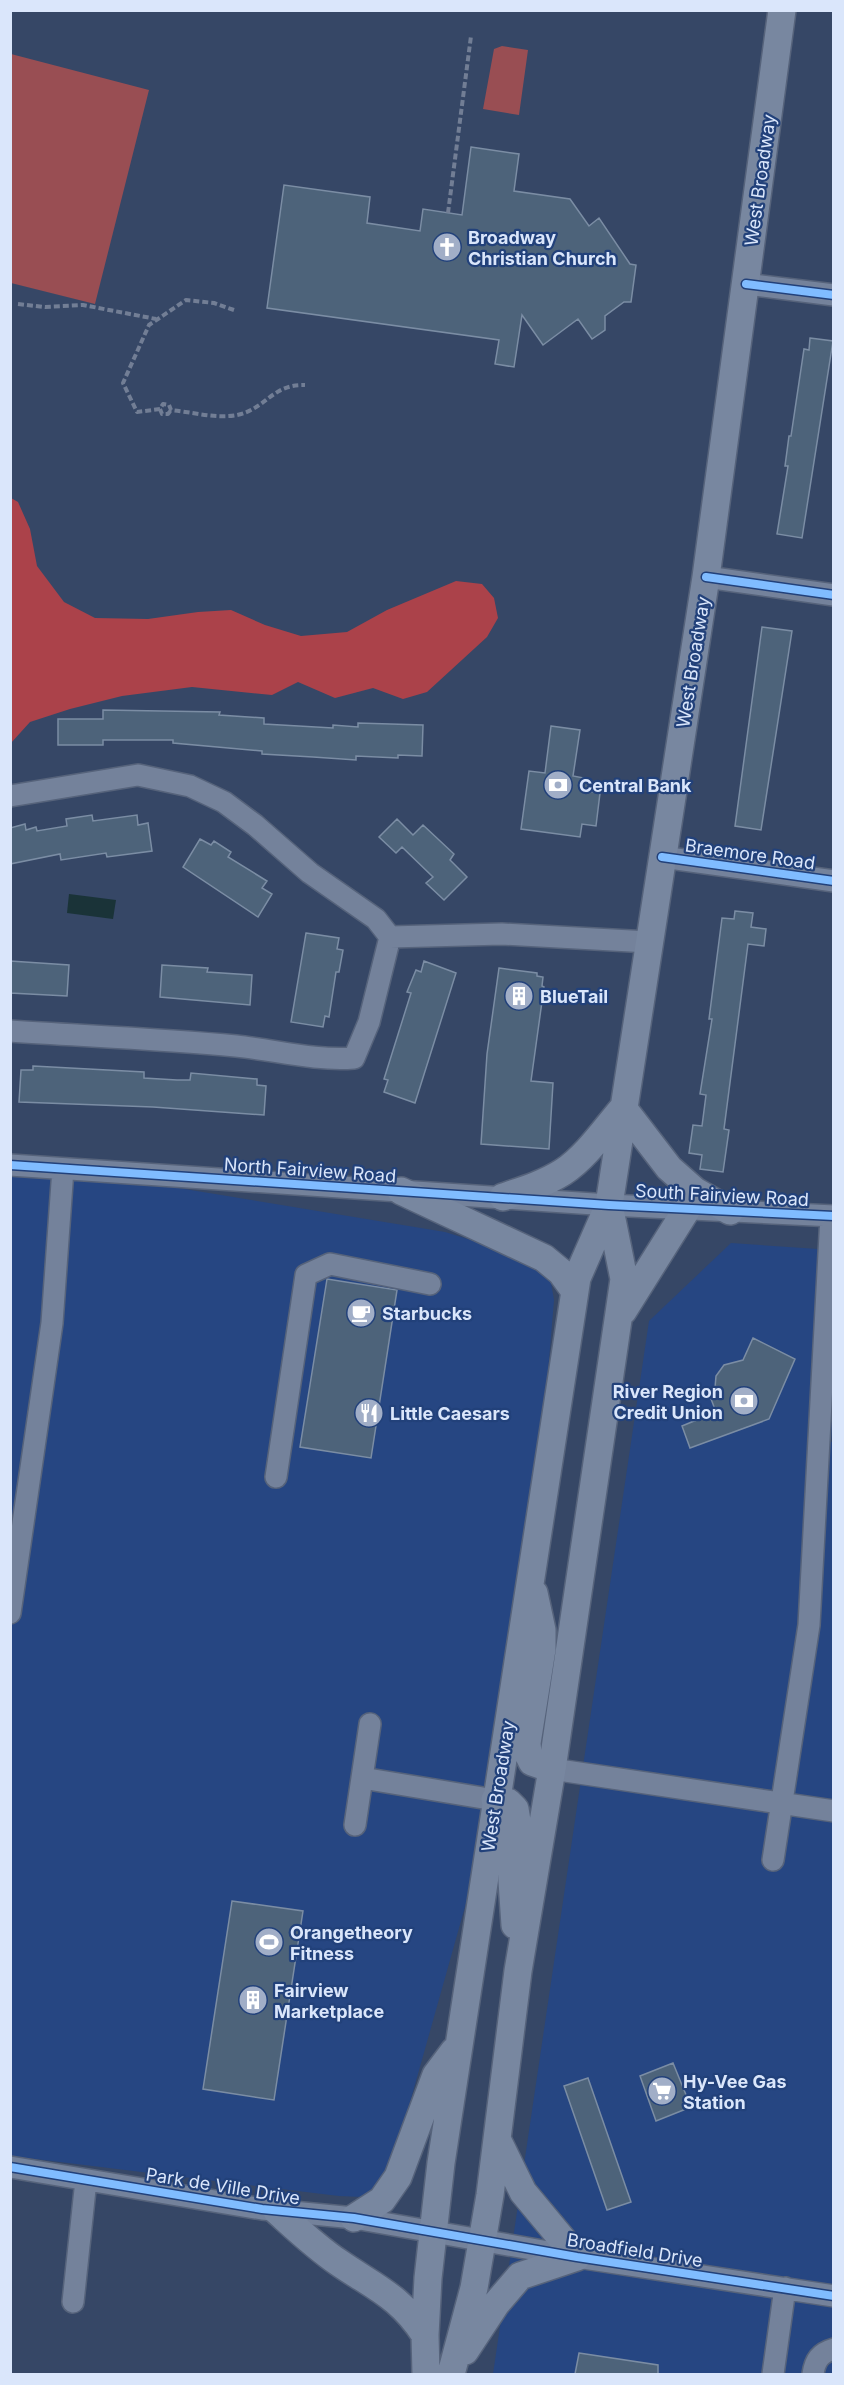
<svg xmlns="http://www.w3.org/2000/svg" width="844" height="2385" viewBox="0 0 844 2385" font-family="Inter,sans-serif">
  <rect width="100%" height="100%" fill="#364766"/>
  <path fill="#264682" d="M10,1165L63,1169L445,1232L520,1255L550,1277L554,1300L531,1577L495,1800L389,2177L380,2190L363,2197L339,2196L11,2156Z
    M731,1243L833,1250L834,1402L831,1442H834L833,2374H493L649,1321Z"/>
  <path fill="#994e53" d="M502,46L528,50L519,115L483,109L494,49Z
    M11,54L149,90L95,304L11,283Z"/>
  <path fill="#ab424a" d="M11,498L18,502L30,529L37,566L64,602L95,618L148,619L198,612L231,610L265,625L301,636L347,632L387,610L456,581L482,584L494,598L498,618L487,637L427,692L403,699L373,688L335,698L298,682L272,695L192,687L122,696L70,709L30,722L11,743Z"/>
  <path fill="#1a3338" d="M69,894L116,900L113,919L67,913Z"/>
  <path fill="#4d637a" stroke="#7b8da4" stroke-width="1.5" d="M471,147L519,154L514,191L570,199L589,226L599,218L630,264L636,265L631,302H624L605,316V330L592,339L578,319L543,345L522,315L514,367L495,364L499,340L267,308L284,185L370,197L367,223L420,231L423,209L462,215Z
    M810,338L833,341L802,538L777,534L788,466H785L789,436H791L804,349L809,350Z
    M762,627L792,631L761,830L735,826Z
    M103,710L220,712L219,715L264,718V724L333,728V725L358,727V723L423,725L422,756L398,755V758L356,756V760L313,757L262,754V751L173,743V740H103V745H58V719H103Z
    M551,726L580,730L573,776L589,779L588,791L600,793L596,826L582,824L580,837L521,829L529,771L545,773Z
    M92,815L93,821L137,815L138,825L148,823L152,851L107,857L106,853L61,860L60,854L10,864V828L25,824L26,830L36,827L37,831L67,826L66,819Z
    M397,819L413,835L423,825L454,854L450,860L467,877L444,900L426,883L433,877L402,847L396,853L379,837Z
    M200,839L211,845L214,841L231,852L228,857L267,881L262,888L272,894L258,917L183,867Z
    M735,911L753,913L751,927L766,929L764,946L748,944L724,1129L729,1130L723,1172L700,1169L702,1155L689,1153L693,1125L702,1126L706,1095L700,1094L712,1019H709L722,918L734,919Z
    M306,933L339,938L337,949L343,950L339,972H336L329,1017L325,1016L323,1027L291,1022Z
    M10,961L69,965L67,996L10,993Z
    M424,961L456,973L415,1103L384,1092L388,1080L384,1079L411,993L407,992L416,970L421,972Z
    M162,965L208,968L207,972L252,975L250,1005L160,997Z
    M499,968L537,973V976L543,977L542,986L544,987L531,1081L553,1083L549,1149L481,1144L487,1054Z
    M33,1066L144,1072V1078L177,1080H190L191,1073L257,1079V1085L266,1086L264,1115L153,1107L19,1102L21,1070H33Z
    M327,1279L397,1290L371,1458L300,1447Z
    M753,1338L795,1359L769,1419L690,1448L682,1426L716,1412L708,1391L715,1388L716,1376L724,1365L743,1360Z
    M232,1901L303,1911L274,2100L203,2089Z
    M673,2063L691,2107L656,2121L640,2076Z
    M588,2078L631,2202L607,2210L564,2086Z
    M579,2353L658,2365V2374H575Z"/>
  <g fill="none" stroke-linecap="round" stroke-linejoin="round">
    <g stroke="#56637b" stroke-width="24">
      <path id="minor" d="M746,284L834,295
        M706,577L834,595
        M10,796L138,775L190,786L224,802L255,825L310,873L376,919L390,937
        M662,857L834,881
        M390,937L502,934L649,942
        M10,1031C86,1036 161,1039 236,1046C275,1050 315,1061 354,1058L369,1022L390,937
        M10,1165L609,1205L834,1216
        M276,1477L306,1275L330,1264L430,1284
        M10,1613L52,1323L63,1169
        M552,1769L834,1811
        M362,1778L495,1800
        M355,1825L370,1724
        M773,1860L809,1625L831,1216
        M10,2167L262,2209L354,2218L577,2257L834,2296
        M73,2302L86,2180
        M773,2374L785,2288
        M813,2374C815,2360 820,2353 834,2349"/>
    </g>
    <g stroke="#56637b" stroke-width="30">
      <path id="major" d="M401,1191L544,1258L561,1272L574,1290
        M503,1197C524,1190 544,1184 563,1172C586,1157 605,1129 623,1108L669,1168L695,1191L730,1211
        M623,1311L687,1209
        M534,1593L542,1630V1649L527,1743L528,1754L532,1762L552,1769
        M495,1800L508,1802L515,1809L517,1821L512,1881L515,1925
        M277,2211C297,2229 316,2247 338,2262C374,2287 400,2296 425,2335
        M354,2218L382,2200L398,2177L436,2075L454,2051
        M465,2351L496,2304L520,2276L577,2257L523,2192L498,2141
        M426,2374L425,2335L428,2278L441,2163L577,1278L609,1205L706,577L782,10
        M451,2374L474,2288L490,2195L518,1971L552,1769L624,1279L609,1205"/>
    </g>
    <path stroke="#727e95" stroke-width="4" stroke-dasharray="6 3" stroke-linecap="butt" d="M448,213L471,36
      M18,304L45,307L83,305L156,319
      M234,310L214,303L186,300L149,325L123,383L137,412L160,409L163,404L169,405L171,410C191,412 217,419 237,415C266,409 272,384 305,385
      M160,409L162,414H168L171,410"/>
    <use href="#minor" stroke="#74829b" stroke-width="21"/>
    <use href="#major" stroke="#7887a0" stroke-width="27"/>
    <g stroke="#22417a" stroke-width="11">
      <path id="cycleway" d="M746,284L834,295
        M706,577L834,595
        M662,857L834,881
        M10,1165L609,1205L834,1216
        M10,2167L262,2209L354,2218L577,2257L834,2296"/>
    </g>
    <use href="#cycleway" stroke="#80bcff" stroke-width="8"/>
  </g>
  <defs>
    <g id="church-disc" transform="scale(1.5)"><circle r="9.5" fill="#a1aec7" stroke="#22417a"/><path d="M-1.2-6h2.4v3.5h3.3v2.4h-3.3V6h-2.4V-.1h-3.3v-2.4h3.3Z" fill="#fff"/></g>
    <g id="bank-disc" transform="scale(1.5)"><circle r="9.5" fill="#a1aec7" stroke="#22417a"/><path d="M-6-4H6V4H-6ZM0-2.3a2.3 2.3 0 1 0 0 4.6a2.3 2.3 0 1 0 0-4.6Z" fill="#fff"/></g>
    <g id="building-disc" transform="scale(1.5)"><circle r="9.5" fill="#a1aec7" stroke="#22417a"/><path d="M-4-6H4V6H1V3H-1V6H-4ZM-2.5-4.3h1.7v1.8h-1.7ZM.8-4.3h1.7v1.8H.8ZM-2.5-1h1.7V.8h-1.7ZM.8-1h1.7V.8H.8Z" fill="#fff"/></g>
    <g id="cafe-disc" transform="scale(1.5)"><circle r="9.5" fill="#a1aec7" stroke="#22417a"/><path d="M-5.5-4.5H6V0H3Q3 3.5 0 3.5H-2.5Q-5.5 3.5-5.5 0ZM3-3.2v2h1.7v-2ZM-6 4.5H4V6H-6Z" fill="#fff"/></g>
    <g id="restaurant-disc" transform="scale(1.5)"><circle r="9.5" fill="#a1aec7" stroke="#22417a"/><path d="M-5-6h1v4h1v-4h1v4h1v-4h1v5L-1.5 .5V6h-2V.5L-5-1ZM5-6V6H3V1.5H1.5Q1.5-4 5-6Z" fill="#fff"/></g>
    <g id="stadium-disc" transform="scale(1.5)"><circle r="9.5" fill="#a1aec7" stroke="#22417a"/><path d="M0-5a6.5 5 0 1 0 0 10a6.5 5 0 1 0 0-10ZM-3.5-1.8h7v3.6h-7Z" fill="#fff"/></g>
    <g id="supermarket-disc" transform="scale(1.5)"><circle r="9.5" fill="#a1aec7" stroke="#22417a"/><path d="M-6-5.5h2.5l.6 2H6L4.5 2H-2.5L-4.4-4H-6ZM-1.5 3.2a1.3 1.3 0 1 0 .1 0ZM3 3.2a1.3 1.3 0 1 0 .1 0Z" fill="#fff"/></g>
  </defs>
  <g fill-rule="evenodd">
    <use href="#church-disc" x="447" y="247"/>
    <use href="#bank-disc" x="558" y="785"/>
    <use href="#building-disc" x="519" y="996"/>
    <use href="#cafe-disc" x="361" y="1313"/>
    <use href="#bank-disc" x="744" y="1401"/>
    <use href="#restaurant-disc" x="369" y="1413"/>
    <use href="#stadium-disc" x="269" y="1942"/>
    <use href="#building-disc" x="253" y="2000"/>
    <use href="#supermarket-disc" x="662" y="2091"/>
  </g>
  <g text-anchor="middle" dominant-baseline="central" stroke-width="4.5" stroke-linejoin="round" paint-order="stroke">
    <g font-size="18" fill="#dae6fb" stroke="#22417a">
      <text transform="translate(760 180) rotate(-82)">West Broadway</text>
      <text transform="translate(693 662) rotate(-81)">West Broadway</text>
      <text transform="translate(750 854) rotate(8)">Braemore Road</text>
      <text transform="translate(310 1170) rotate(4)">North Fairview Road</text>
      <text transform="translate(722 1195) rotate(3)">South Fairview Road</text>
      <text transform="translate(498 1786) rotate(-81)">West Broadway</text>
      <text transform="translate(223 2186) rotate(9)">Park de Ville Drive</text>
      <text transform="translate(635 2250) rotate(9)">Broadfield Drive</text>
    </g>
    <g font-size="18" font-weight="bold" fill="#dae6fb" stroke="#22417a" text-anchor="start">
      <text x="468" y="237">Broadway<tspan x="468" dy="21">Christian Church</tspan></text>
      <text x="579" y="785">Central Bank</text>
      <text x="540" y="996">BlueTail</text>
      <text x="382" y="1313">Starbucks</text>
      <text x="723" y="1391" text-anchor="end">River Region<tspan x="723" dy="21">Credit Union</tspan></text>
      <text x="390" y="1413">Little Caesars</text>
      <text x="290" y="1932">Orangetheory<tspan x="290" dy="21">Fitness</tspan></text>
      <text x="274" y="1990">Fairview<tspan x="274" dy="21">Marketplace</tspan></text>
      <text x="683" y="2081">Hy-Vee Gas<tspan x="683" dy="21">Station</tspan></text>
    </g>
  </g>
  <rect width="844" height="2385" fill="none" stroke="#dae6fb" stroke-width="24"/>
</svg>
